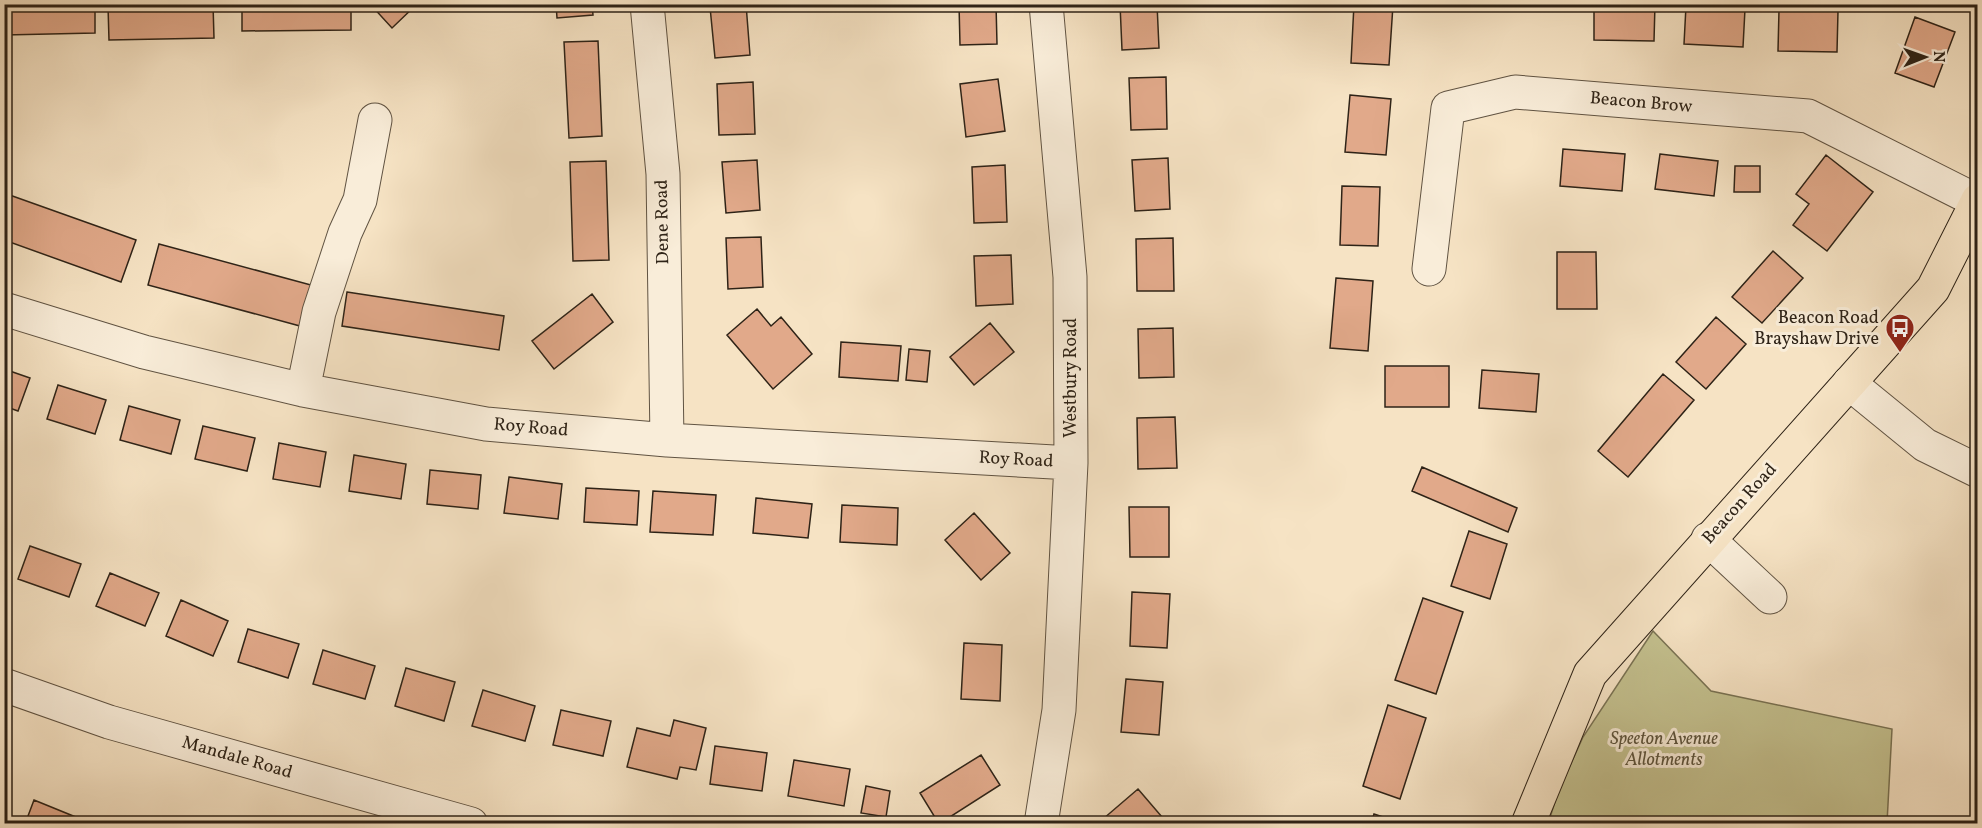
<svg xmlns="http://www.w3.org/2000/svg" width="1982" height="828" viewBox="0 0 1982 828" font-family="Vollkorn,serif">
  <rect width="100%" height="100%" fill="#f6e3c4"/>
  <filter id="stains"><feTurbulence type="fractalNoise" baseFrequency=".00333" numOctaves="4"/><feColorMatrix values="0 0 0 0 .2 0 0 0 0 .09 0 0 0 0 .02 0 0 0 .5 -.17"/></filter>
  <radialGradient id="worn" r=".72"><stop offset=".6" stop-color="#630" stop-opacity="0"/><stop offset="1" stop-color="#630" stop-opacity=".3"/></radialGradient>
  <path fill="#c4c18f" stroke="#797253" stroke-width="1.5" d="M1653,631L1711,691L1892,729L1887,823L1548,824L1558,792L1583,737Z"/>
  <path fill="#e1a98a" stroke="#2e2317" stroke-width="1.5" d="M4,4H95V33L4,35Z
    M213,4L214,38L109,40L108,6Z
    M242,4H351V30L242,31Z
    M370,4H417L392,28Z
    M556,4H592L593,15L557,18Z
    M746,4L750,55L715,58L710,7Z
    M959,4H996L997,44L960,45Z
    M1120,4H1157L1159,48L1122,50Z
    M1354,4L1393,5L1389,65L1351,63Z
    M1594,4H1655L1654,41L1594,40Z
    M1686,6L1745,9L1743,47L1684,44Z
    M1779,10L1838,11L1837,52L1778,51Z
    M1915,17L1955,32L1934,87L1895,73Z
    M598,41L602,136L569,138L564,42Z
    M1166,77L1167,129L1131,130L1129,78Z
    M998,79L1005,131L966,137L960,84Z
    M753,82L755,134L719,135L717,84Z
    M1350,95L1391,99L1386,155L1345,152Z
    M1563,149L1625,154L1622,191L1560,186Z
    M1660,154L1718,161L1714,196L1655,189Z
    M1826,155L1873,192L1827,251L1793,225L1809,204L1796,194Z
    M1168,158L1170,209L1135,211L1132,160Z
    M757,160L760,210L726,213L722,162Z
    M606,161L609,260L573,261L570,162Z
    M1005,165L1007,222L974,223L972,167Z
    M1735,166H1760V192H1734Z
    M1342,186L1380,187L1378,246L1340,245Z
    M4,193L136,240L121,282L4,240Z
    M761,237L763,287L728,289L726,238Z
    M1173,238L1174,291H1137L1136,239Z
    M159,244L311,285L300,326L148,285Z
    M1773,251L1803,278L1762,323L1732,297Z
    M1557,252H1596L1597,309H1557Z
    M1011,255L1013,304L976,306L974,256Z
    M1336,278L1373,281L1368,351L1330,348Z
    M347,292L504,316L499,350L342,326Z
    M592,294L613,322L554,369L532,341Z
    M757,309L771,326L781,317L812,354L773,389L727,335Z
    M1716,317L1746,344L1706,389L1676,362Z
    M990,323L1014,352L974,385L950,357Z
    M1173,328L1174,377L1139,378L1138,329Z
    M841,342L901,346L898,381L839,377Z
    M909,349L930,351L927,382L906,380Z
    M1385,366H1449V407H1385Z
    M4,369L30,378L18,411L4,406Z
    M1482,370L1539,374L1536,412L1479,408Z
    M1663,374L1694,400L1628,477L1598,451Z
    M58,385L106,400L95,434L47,419Z
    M129,406L180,420L171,454L120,440Z
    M1175,417L1177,468L1138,469L1137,418Z
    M203,426L255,438L247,471L195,459Z
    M279,443L326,452L320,487L273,479Z
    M354,455L406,464L401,499L349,491Z
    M1422,467L1517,508L1508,532L1412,491Z
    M430,470L481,475L478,509L427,504Z
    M509,477L562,484L558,519L504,513Z
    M586,488L639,491L637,525L584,522Z
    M653,491L716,495L713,535L650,532Z
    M756,498L812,504L808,538L753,533Z
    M842,505L898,508L897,545L840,542Z
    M1129,507H1169V557H1130Z
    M974,513L1010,553L981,580L945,540Z
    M1469,531L1507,544L1490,599L1451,586Z
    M30,546L81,564L69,597L18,579Z
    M110,573L159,593L145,626L96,606Z
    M1132,592L1170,594L1167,648L1130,646Z
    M1423,598L1463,612L1436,694L1395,680Z
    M181,600L228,621L213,656L166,636Z
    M248,629L299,644L288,678L238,662Z
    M964,643L1002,645L1000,701L961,699Z
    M323,650L375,666L365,699L313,684Z
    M406,668L455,682L444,721L395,706Z
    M1126,679L1163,682L1159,735L1121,732Z
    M483,690L535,706L525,741L472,726Z
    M1388,705L1426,718L1400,799L1363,786Z
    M561,710L611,721L603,756L553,745Z
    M674,720L706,728L696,770L680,767L677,779L627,767L637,728L670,736Z
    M715,746L767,753L762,791L710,784Z
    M981,755L1000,785L939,824L920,793Z
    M794,760L850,769L844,806L788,796Z
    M866,786L890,791L886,817L861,813Z
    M1138,789L1168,824H1107L1103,819Z
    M34,800L83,820L81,824H25Z
    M1374,814L1404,824H1371Z"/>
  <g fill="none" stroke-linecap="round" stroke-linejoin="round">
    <g stroke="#605342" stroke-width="35">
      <path id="minor" d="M647,4L663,174L667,440
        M1429,269L1448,108L1515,92L1808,116L1977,201
        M4,309L144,352L303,390L486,424L667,440L1071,463
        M1849,383L1925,445L1978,471
        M303,390L319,312L345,233L360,200L375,120
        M1708,539L1770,597
        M4,685L109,722L471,824
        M1041,824L1059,710L1071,463L1070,277L1046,4"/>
    </g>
    <g stroke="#2e2317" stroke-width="35">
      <path id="major" d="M1528,824L1590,674L1933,289L1978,200"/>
    </g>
    <use href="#minor" stroke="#f9edd9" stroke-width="33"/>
    <use href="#major" stroke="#f6e3c4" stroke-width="33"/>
  </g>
  <defs>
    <g id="bus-pin" transform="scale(1.5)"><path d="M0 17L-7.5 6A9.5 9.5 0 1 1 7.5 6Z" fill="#8f2418" stroke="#f9edd9"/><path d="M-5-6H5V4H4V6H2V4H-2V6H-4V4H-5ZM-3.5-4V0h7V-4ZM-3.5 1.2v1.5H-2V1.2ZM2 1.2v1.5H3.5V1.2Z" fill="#fff"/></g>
  </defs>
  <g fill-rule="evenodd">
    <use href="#bus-pin" x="1900" y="328"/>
  </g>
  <g text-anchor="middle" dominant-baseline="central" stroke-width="6" stroke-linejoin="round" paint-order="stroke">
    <g font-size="18" fill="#2e2317" stroke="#f9edd9">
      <text transform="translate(1641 103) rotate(5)">Beacon Brow</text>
      <text transform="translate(663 222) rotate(-91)">Dene Road</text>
      <text transform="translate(1071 378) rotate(-90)">Westbury Road</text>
      <text transform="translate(531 428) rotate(5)">Roy Road</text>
      <text transform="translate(1016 460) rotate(3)">Roy Road</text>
      <text transform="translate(1740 504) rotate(-48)">Beacon Road</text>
      <text transform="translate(237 758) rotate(16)">Mandale Road</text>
    </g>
    <g font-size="18" fill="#2e2317" stroke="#f9edd9" text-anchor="end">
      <text x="1879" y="318">Beacon Road<tspan x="1879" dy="21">Brayshaw Drive</tspan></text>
    </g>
    <g font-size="18" font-style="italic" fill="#5b523b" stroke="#f9edd9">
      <text x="1664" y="739">Speeton Avenue<tspan x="1664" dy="21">Allotments</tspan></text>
    </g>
  </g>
  <rect width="1982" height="828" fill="none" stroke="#f6e3c4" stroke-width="24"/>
  <rect x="6" y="6" width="1970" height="816" fill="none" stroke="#2e2317" stroke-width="3"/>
  <rect x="12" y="12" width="1958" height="804" fill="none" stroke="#2e2317" stroke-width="1.5"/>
  <g transform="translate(1925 57) rotate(89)" stroke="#f9edd9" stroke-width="4.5" paint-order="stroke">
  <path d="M0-4.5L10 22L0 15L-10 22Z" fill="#2e2317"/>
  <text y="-9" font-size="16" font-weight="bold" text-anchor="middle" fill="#2e2317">N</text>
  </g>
  <rect width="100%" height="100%" filter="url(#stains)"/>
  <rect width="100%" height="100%" fill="url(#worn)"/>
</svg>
